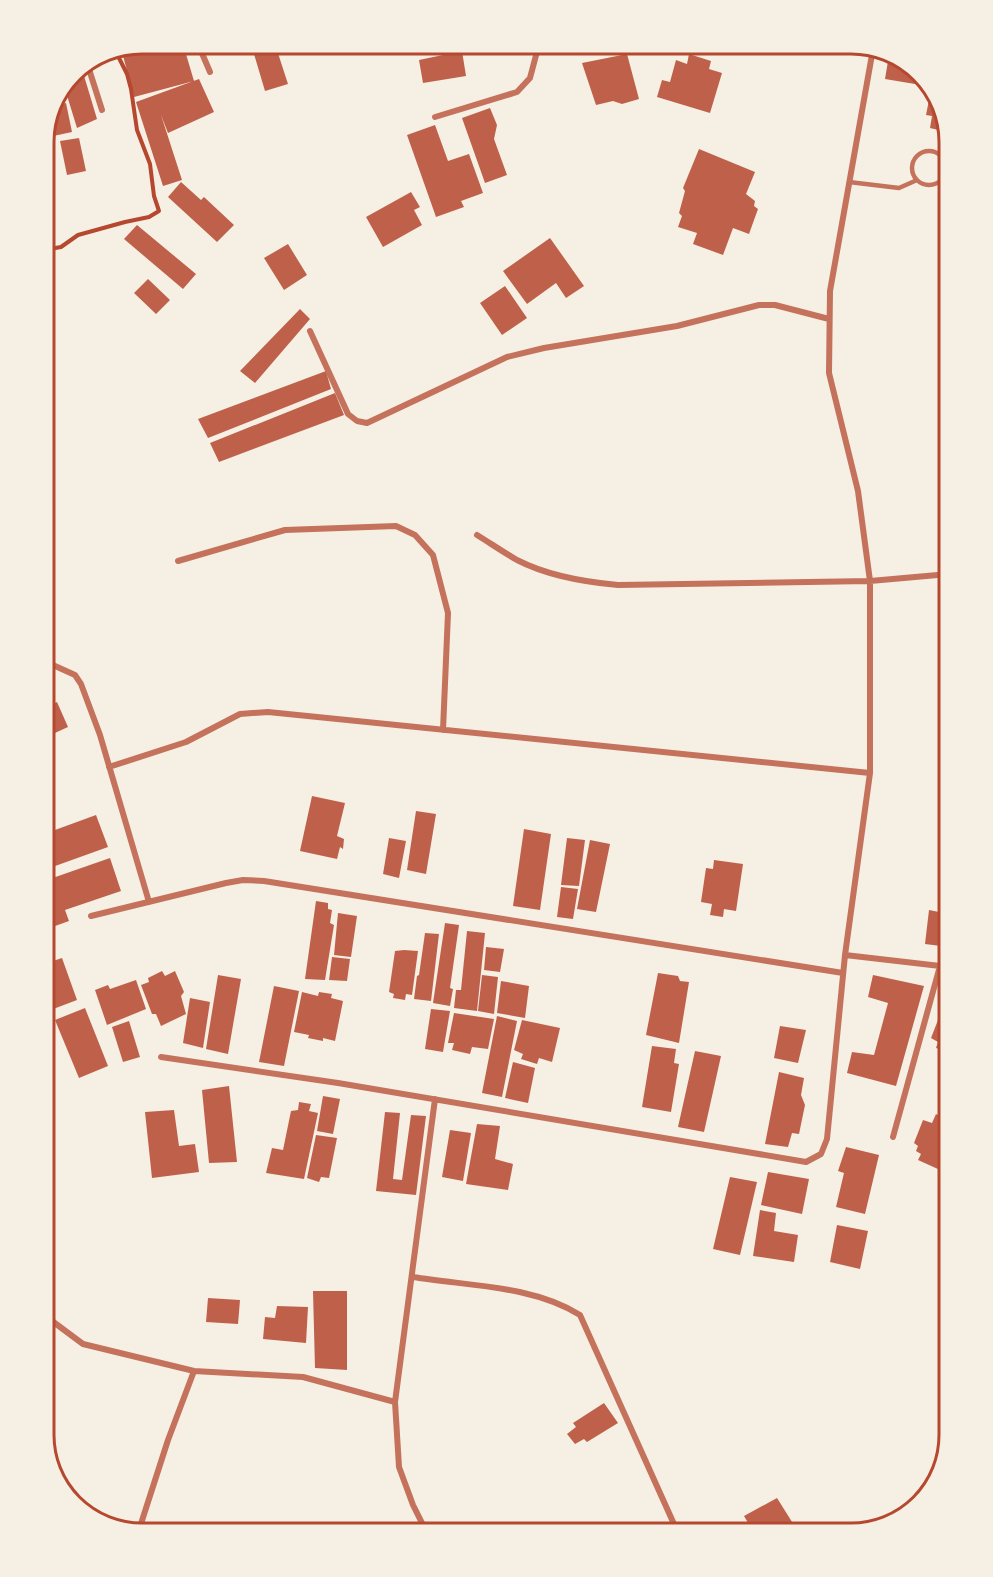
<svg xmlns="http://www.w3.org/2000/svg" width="993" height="1577" viewBox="0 0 993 1577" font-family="'Crimson Pro',serif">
  <rect width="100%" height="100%" fill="#f6efe4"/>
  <path fill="#bf614a" d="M142,44H152L153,46L163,44H183L194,81L134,97L122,52Z
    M251,44H275L288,84L265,91Z
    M403,44H427V46H403Z
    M445,44H466V51L445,52Z
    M546,44H573L569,55L544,47Z
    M462,51L466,76L423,83L419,60Z
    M627,54L639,99L622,104L613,101L596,105L582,63Z
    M689,54L711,61L709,69L722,73L710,113L657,97L662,80L670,82L676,60L687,64Z
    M889,55L906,60L917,73L915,84L885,79Z
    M82,69L97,119L77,128L65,89L73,72Z
    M920,77L928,86L919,84Z
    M199,79L214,112L168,133L161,115L182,180L163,186L136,102Z
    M929,100L940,102L947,132L930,128L932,116L926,115Z
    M66,103L72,132L44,138L58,105Z
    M490,108L497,125L494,139L507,175L485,183L462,118Z
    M435,125L448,161L469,154L483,193L461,201L464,207L436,217L407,135Z
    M79,138L86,171L67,175L60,141Z
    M699,149L755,172L746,194L755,201L754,206L758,209L749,234L733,228L723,255L693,244L697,233L678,227L682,216L679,213L685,191L683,188Z
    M181,182L201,200L204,197L234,225L217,242L168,197Z
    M411,192L420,207L414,210L422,225L383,247L366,217Z
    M137,225L196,274L183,289L124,239Z
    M550,238L584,286L566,298L556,283L527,304L503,271Z
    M288,244L307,275L284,290L264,258Z
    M148,279L170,300L156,314L134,293Z
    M505,286L527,318L502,335L480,303Z
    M300,309L310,319L255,383L240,371Z
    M326,371L331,389L208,438L198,419Z
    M335,393L344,415L219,462L210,443Z
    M57,702L68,727L44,738V708Z
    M312,796L345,803L337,836L344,839L343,849L340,847L337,859L300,851Z
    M416,811L436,814L426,874L407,870Z
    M96,815L108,847L44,870V834Z
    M524,829L551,834L540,910L513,906Z
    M389,838L406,841L399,878L383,874Z
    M567,838L585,840L579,886L561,885Z
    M590,840L610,844L596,912L577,909Z
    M110,858L121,891L65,910L69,921L44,930V881Z
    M714,860L743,864L736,911L724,909L723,917L710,915L712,904L701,902L706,868L713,869Z
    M561,887L578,889L573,919L557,917Z
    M316,901L328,903V909L332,910L330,923L334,925L325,980L305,979Z
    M929,910L949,914V947L925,944Z
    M338,913L357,916L351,957L334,955Z
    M445,923L459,925L450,988L453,989L450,1006L433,1003Z
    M467,931L485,933L477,1011L454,1008L456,990H461Z
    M425,933L439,934L431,1001L414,999L417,976L419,975Z
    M486,947L504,949L500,972L484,970Z
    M404,950L418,951L412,995L406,994L405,1000L393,998L394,994L389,992L395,951Z
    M332,957L350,959L347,981L329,980Z
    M62,958L77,1000L48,1011L44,998V964Z
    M162,971L165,976L175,971L184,992L181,996L186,1014L161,1026L156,1014H152L141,985L149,982L148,978Z
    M658,973L678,976L680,981L689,982L679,1043L646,1035Z
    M218,975L241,979L228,1054L206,1049Z
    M482,975L498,977L494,1014L478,1011Z
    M873,975L924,986L896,1086L847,1073L852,1052L874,1055L888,1003L868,997Z
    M136,980L146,1009L107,1025L95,990L108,985L110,989Z
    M501,981L529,986L525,1018L497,1013Z
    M274,986L299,991L284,1066L259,1062Z
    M302,992L318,996L319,992L332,994L331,998L343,1001L335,1041L323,1038V1041L308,1038L309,1035L294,1032Z
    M190,998L210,1002L203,1048L183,1043Z
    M85,1008L108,1066L79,1078L55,1020Z
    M431,1009L450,1011L443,1052L425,1049Z
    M454,1013L494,1019L488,1049L472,1047L470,1054L452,1050L454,1043H448Z
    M497,1016L517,1021L502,1097L482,1093Z
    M522,1020L560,1028L552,1062L539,1058L537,1064L521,1059L523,1054L514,1050Z
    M938,1020L947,1024L949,1020V1052L936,1048L938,1042L931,1038Z
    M129,1021L140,1057L123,1062L112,1027Z
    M780,1026L806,1030L798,1063L774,1058Z
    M652,1046L676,1049L674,1063L679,1064L671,1112L642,1107Z
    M695,1051L721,1056L704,1132L678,1127Z
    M513,1062L535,1068L528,1103L505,1098Z
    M779,1072L804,1078L801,1095L805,1105L799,1134L792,1133L788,1147L765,1144Z
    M229,1086L237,1162L209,1163L202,1090Z
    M323,1096L340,1099L333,1134L317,1131Z
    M299,1102L311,1104L309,1111L318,1113L304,1179L266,1173L272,1148L283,1150L291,1111L298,1110Z
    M174,1110L179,1146L195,1144L199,1172L152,1178L145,1112Z
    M385,1112L400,1113L393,1179L402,1180L411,1115L426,1116L416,1195L376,1191Z
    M936,1114L945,1119L947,1116L949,1117V1174L918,1160L921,1154L916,1151L918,1146L914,1143L923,1120L932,1123Z
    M477,1124L500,1126L495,1159L513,1164L508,1190L466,1184Z
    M450,1130L471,1133L463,1181L442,1177Z
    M316,1135L337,1138L329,1178L321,1177L319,1182L307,1178Z
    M846,1147L879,1155L865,1214L836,1207L844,1173L838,1171Z
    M768,1172L809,1179L802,1214L761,1205Z
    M730,1177L757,1182L740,1255L713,1249Z
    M760,1210L776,1213L774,1231L798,1235L794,1262L753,1256Z
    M837,1225L868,1231L860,1269L830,1262Z
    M313,1291H347V1370L315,1368Z
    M208,1298L240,1300L238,1324L206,1322Z
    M277,1306L308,1307L306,1343L263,1339L265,1317L275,1318Z
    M604,1403L618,1423L587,1442L584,1439L575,1444L567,1434L576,1427L573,1423Z
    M777,1498L799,1533H754L744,1516Z"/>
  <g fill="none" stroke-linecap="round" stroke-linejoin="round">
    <path stroke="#b5482f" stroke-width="4" d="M44,250L61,247L78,235L125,222L149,217L159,211L154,196L150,164L137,130L131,89L127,74L117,54"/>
    <path stroke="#c5725c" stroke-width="4.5" d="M912 168a17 17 0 1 1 34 0a17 17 0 1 1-34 0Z
      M849,182L899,188L917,180"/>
    <path stroke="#c5725c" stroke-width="6" d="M198,44L210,72
      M88,66L102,110
      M435,117L517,92L530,78L539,44
      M310,331L348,414L357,421L367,423L507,357L544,348L677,326L759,305H775L829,319
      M477,535C490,543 503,552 517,560C548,576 584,582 618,585L870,581L949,574
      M178,561L285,530L396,526L415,535L433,555L448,613L443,730
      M44,661L75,675L81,684L100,735L149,902
      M109,767L186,742L240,714L268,712L870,773
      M91,916L226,883L243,880L264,881L843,973
      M845,955L949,967
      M161,1057L338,1083L806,1162L821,1154L827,1139L845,955L870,773V581L858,491L829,373L830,291L873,49
      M893,1137L940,966
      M413,1277C467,1286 532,1285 580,1315L678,1533
      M44,1315L83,1344L194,1371L303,1377L395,1402
      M138,1533L168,1440L194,1371
      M427,1533L413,1505L399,1467L395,1402L435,1099"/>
  </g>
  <path d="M0 0H993V1577H0ZM142 54H851A88 88 0 0 1 939 142V1435A88 88 0 0 1 851 1523H142A88 88 0 0 1 54 1435V142A88 88 0 0 1 142 54Z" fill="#f6efe4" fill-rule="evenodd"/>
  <path fill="none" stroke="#b5482f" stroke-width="3" d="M142 54H851A88 88 0 0 1 939 142V1435A88 88 0 0 1 851 1523H142A88 88 0 0 1 54 1435V142A88 88 0 0 1 142 54Z"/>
</svg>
